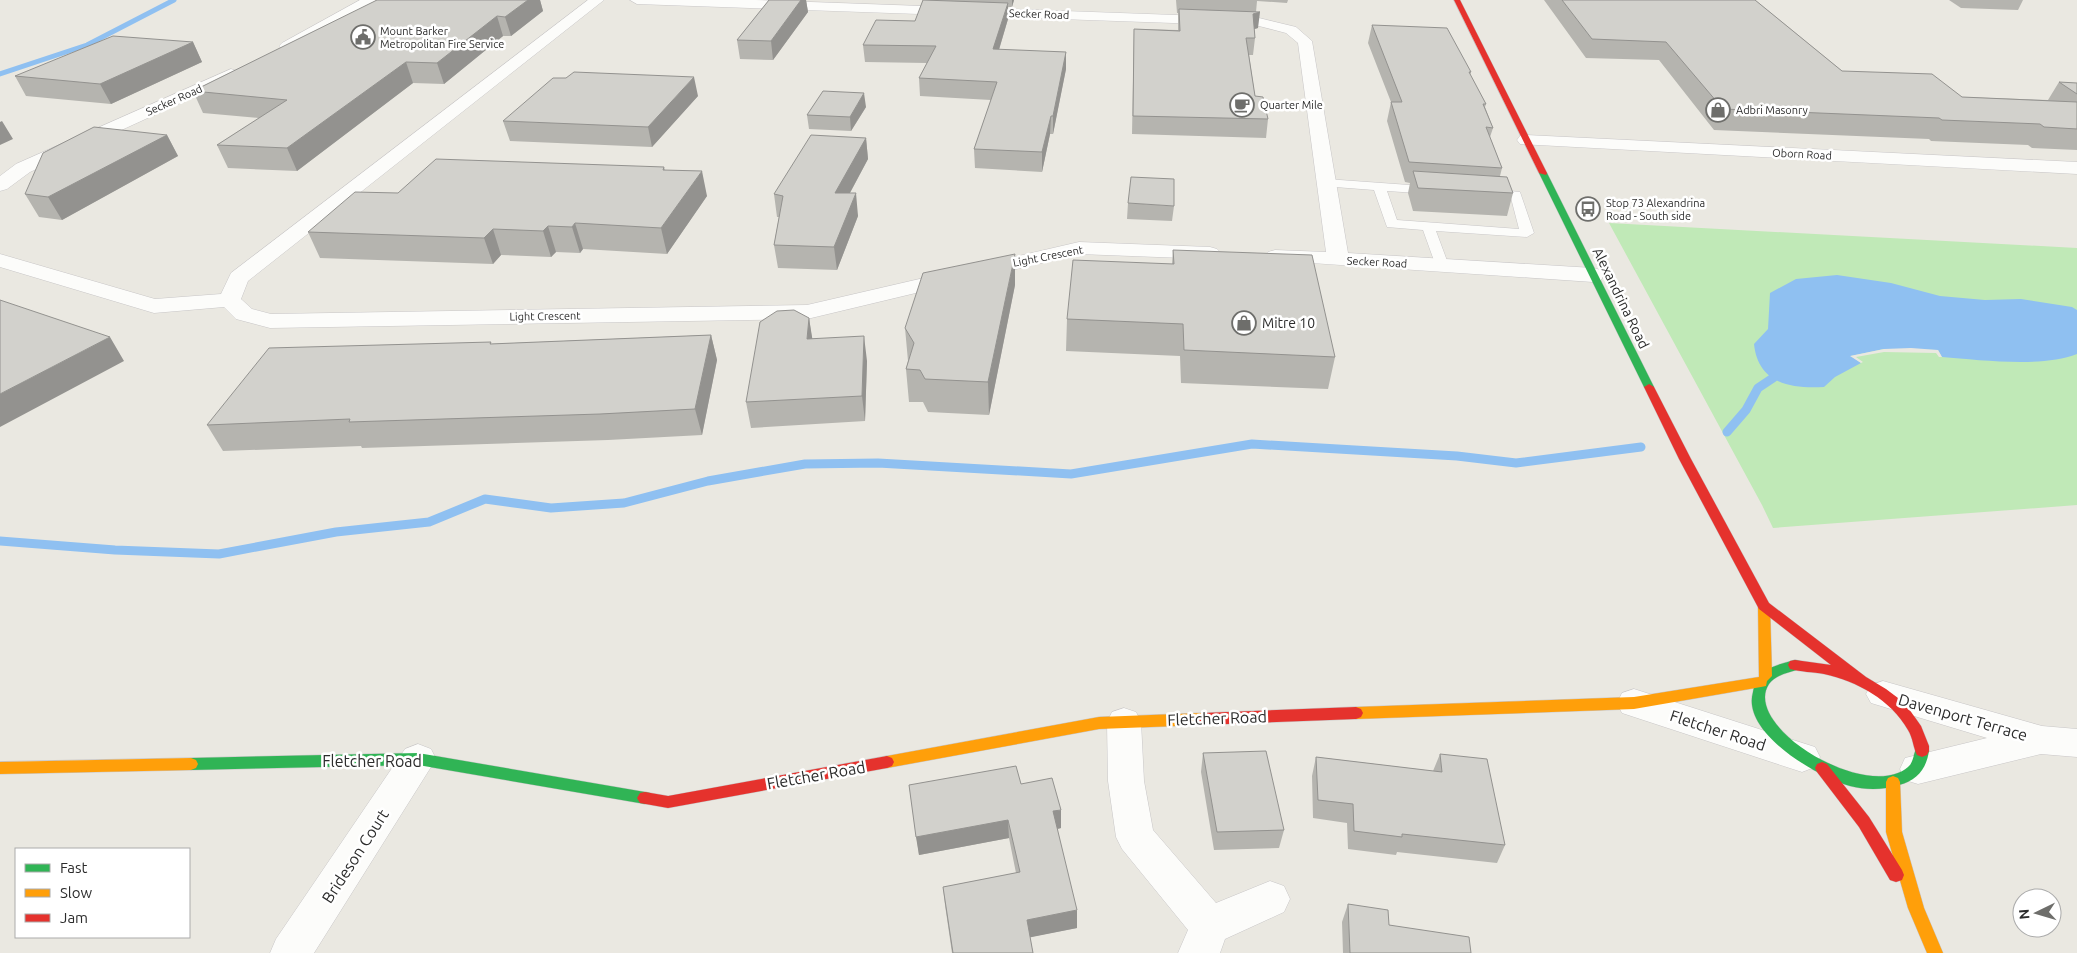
<svg xmlns="http://www.w3.org/2000/svg" width="2077" height="953" viewBox="0 0 2077 953" font-family="Ubuntu,sans-serif">
  <rect width="100%" height="100%" fill="#eae8e1"/>
  <path fill="#c0e9b7" d="M1609,223L2077,248V505L1773,528L1762,505Z"/>
  <path fill="#8fc0f1" d="M1837,275L1891,283L1940,296L1985,300L2021,299L2072,307L2077,310V354C2041,368 1981,360 1942,357L1938,350L1884,349L1851,356L1861,363L1835,377L1824,387C1790,389 1758,383 1754,344L1768,329L1770,293L1796,279Z"/>
  <path fill="#eae8e1" d="M1911,348L1938,350L1942,357H1939L1936,353L1884,352L1856,357L1863,362L1861,363L1850,356L1884,349Z"/>
  <g fill="none" stroke-linecap="round" stroke-linejoin="round">
    <path stroke="#8fc0f1" stroke-width="5" d="M0,74L87,45L174,0"/>
    <path stroke="#8fc0f1" stroke-width="9" d="M1727,432L1746,410L1758,388L1773,378
      M0,541L115,550L219,554L336,532L429,522L485,499L551,508L624,503L708,481L805,464L878,463L1071,474L1252,444L1457,456L1516,463L1641,447"/>
    <g stroke="#c8c6c7" stroke-width="1">
      <path id="lane" d="M1326,179L1437,187L1439,190L1433,194L1387,191L1397,220L1519,229L1511,198L1489,197L1483,193L1489,189L1520,192L1534,233L1527,237L1436,231L1449,266L1447,269H1437L1423,230L1387,227L1374,190L1322,186L1320,183L1322,180Z"/>
    </g>
    <g stroke="#c8c6c7" stroke-width="1">
      <path id="street" d="M360,0H381L379,3L372,4L292,49H282L279,46L282,43Z
        M588,0H604L248,281L241,299L252,309L271,314L807,305L1079,242L1210,247L1217,249L1221,253L1217,257L1210,259L1079,254L807,319L270,328L236,319L224,307L154,313L0,267V254L155,299L221,294L231,273Z
        M630,0H755L1259,18L1296,27L1312,41L1348,253L1593,268L1601,270L1604,275L1601,280L1593,282L1268,260L1264,256L1268,252L1275,250L1326,252L1298,43L1286,33L1259,26L637,4Z
        M231,69L237,71L239,74L237,77L30,172L7,189L0,191V176L16,164Z
        M1526,135L2077,162V174L1520,144L1517,140L1520,136Z
        M1883,681L2042,726L2077,729V757L2041,754L1918,784L1905,780L1900,769L1905,758L1987,738L1871,703L1866,694L1871,685Z
        M1634,689L1815,747L1820,757L1815,767L1802,772L1622,713L1617,703L1622,693Z
        M1124,708L1136,712L1141,722L1144,781L1153,830L1216,903L1270,881L1284,886L1290,899L1284,912L1225,939L1220,953H1178L1188,930L1122,849L1116,837L1108,781L1107,722L1112,712Z
        M418,744L431,749L436,759L314,953H270L276,939L405,749Z"/>
    </g>
    <g stroke="#c8c6c7" stroke-width="1">
      <path id="fast" d="M1540,171L1547,173L1654,387L1653,389L1649,390L1644,387L1539,173Z
        M1795,660L1800,661L1802,665L1800,669C1790,672 1775,675 1769,684C1741,726 1867,803 1908,767C1914,762 1913,754 1917,747L1922,745L1927,747L1929,751C1926,770 1917,780 1899,785C1883,790 1866,790 1850,786C1818,777 1741,733 1753,692C1754,686 1756,680 1761,675C1769,666 1784,663 1795,660Z
        M418,753L645,792L650,793L653,798L650,803L645,804L418,765L191,770L186,768L184,764L186,760L191,758Z"/>
    </g>
    <g stroke="#c8c6c7" stroke-width="1">
      <path id="slow" d="M1764,601L1769,603L1770,606L1772,676L1767,681L1766,686L1761,687L1634,709L1356,719L1351,717L1349,713L1351,709L1356,707L1634,697L1759,677L1758,606L1759,603Z
        M1203,713L1208,715L1210,719L1208,723L1203,725L1099,729L887,768L882,766L880,762L882,758L887,756L1099,717Z
        M191,758L196,760L198,764L196,768L191,770L0,774V762Z
        M1893,776L1898,778L1900,782L1902,832L1924,908L1943,953H1927L1908,908L1886,832V782L1888,778Z"/>
    </g>
    <g stroke="#c8c6c7" stroke-width="1">
      <path id="jam" d="M1454,0H1460L1547,173L1546,175L1539,173Z
        M1649,384L1654,387L1691,459L1769,603L1866,677L1886,689L1898,698L1909,709L1921,726L1929,746V751L1927,755L1922,757L1917,755C1913,747 1913,738 1908,730C1891,700 1857,681 1824,674C1813,672 1801,672 1790,669L1788,665L1790,661L1795,660L1831,665L1759,609L1679,459L1644,387Z
        M1356,707L1361,709L1363,713L1361,717L1356,719L1203,725L1198,723L1196,719L1198,715L1203,713Z
        M887,756L892,758L894,762L892,766L887,768L668,808L640,803L637,798L640,793L645,792L668,796Z
        M1822,762L1827,764L1869,817L1902,870L1904,875L1902,880L1896,882L1890,880L1859,827L1817,772L1815,768L1817,764Z"/>
    </g>
    <use href="#lane" fill="#fcfcfa" fill-rule="evenodd"/>
    <use href="#street" fill="#fcfcfa" fill-rule="evenodd"/>
    <use href="#fast" fill="#30b455" fill-rule="evenodd"/>
    <use href="#slow" fill="#ff9f0a" fill-rule="evenodd"/>
    <use href="#jam" fill="#e5322d" fill-rule="evenodd"/>
  </g>
  <path fill="#b5b4af" d="M375,0H540L543,11L511,36H503L444,84L413,83L297,171L228,168L217,145L259,118L203,113L193,91L376,1Z
    M769,0H806L808,12L773,60L740,59L737,40Z
    M923,0H1014L1012,7H1008V19L999,50L1066,52V69L1053,134H1050L1042,172L975,168L974,149L991,100L920,96L919,78L927,63L865,62L863,45L915,21Z
    M1176,0H1288L1287,3L1257,1L1256,12L1258,28L1254,29L1255,38L1253,55H1249L1255,96L1268,119L1266,138L1132,134L1134,29L1178,30V13H1177Z
    M1544,0H1755L1842,71L1962,97L2048,100L2059,82L2077,83V150L2032,148L2028,145L1931,141L1929,139L1714,130L1659,60L1586,58Z
    M1949,0H2023L2018,10L1961,8Z
    M1372,25L1471,72L1470,75L1486,104L1485,107L1493,128L1490,137L1502,168L1500,176L1513,193L1507,216L1413,211L1408,193L1410,183L1405,182L1387,121L1391,102L1368,43Z
    M193,42L202,62L111,104L26,96L15,76Z
    M698,96L652,147L510,141L503,121Z
    M866,107L851,131L809,129L807,115Z
    M167,135L178,156L62,220L39,217L25,194Z
    M866,138L868,159L850,193L858,216L837,270L778,268L774,245L779,217H777L774,194Z
    M664,167L665,170L707,196L667,254L583,249L580,253L556,252L551,257L501,255L493,264L320,258L308,232L398,193Z
    M1128,203L1174,206L1172,221L1127,219Z
    M1173,250L1335,357L1328,389L1181,383L1180,356L1066,351L1067,319L1172,264Z
    M1015,285L989,415L928,412L923,402H909L906,369L908,361L905,328Z
    M809,318L812,339L867,361L865,421L751,428L746,402Z
    M711,335L717,360L702,435L608,440L362,448L361,446L223,451L207,425L491,342V344Z
    M1203,753L1284,830L1279,848L1214,850L1201,772Z
    M1440,754L1505,845L1497,863L1397,852L1396,855L1348,849L1347,823L1313,818L1312,776L1316,757L1433,771Z
    M1021,784L1061,828L1057,829L1077,928L1030,937L1033,953H952L945,905L943,887L1016,873L1009,838L919,855L909,785Z
    M1348,904L1389,925L1471,953H1343L1342,922Z"/>
  <path fill="#93928f" d="M528,0H540L543,11L511,36L505,17Z
    M801,0H806L808,12L773,60L771,41Z
    M1012,0H1014L1012,7Z
    M1008,3V19L994,66L993,49Z
    M1260,12L1258,28L1251,30L1253,14Z
    M497,16L503,36L444,84L437,63Z
    M193,42L202,62L111,104L100,84Z
    M1066,52V69L1053,134V116Z
    M406,62L413,83L297,171L287,148Z
    M694,77L698,96L652,147L648,127Z
    M864,93L866,107L851,131L850,117Z
    M1051,116L1050,134L1042,172V152Z
    M2,121L13,139L0,145V122Z
    M167,135L178,156L62,220L48,197Z
    M866,138L868,159L838,215L835,193Z
    M702,171L707,196L667,254L661,228Z
    M856,193L858,216L837,270L834,247Z
    M575,223L583,249L580,253L572,227Z
    M548,226L556,252L551,257L543,231Z
    M493,229L501,255L493,264L484,238Z
    M1015,254V285L989,415L988,382Z
    M809,318L813,343L807,339Z
    M711,335L717,360L702,435L695,409Z
    M864,336L867,361L865,421L862,396Z
    M110,337L124,361L0,427V394Z
    M1061,810V828L1053,830V811Z
    M1008,820L1009,838L919,855L916,837Z
    M1077,910V928L1027,938V920Z"/>
  <path fill="#d2d1cc" stroke="#93928f" d="M377,0H528L505,17L497,16L437,63L406,62L287,148L217,145L287,100L193,91Z
    M769,0H801L771,41L737,40Z
    M923,0L1008,3L993,49L1066,52L1053,116H1051L1042,152L974,149L997,82L919,78L936,46L863,45L876,20L915,21Z
    M1562,0H1755L1842,71L1932,74L1962,97L2077,102V129L2044,127L2040,124L1942,120L1939,118L1723,109L1666,42L1592,39Z
    M1179,9L1260,12L1253,14L1255,38H1246L1255,96L1263,97L1268,119L1133,116L1134,29L1180,31Z
    M1372,25L1447,28L1471,72H1469L1486,104H1483L1493,128L1486,127L1502,168L1409,162L1391,102H1402Z
    M113,36L193,42L100,84L15,76Z
    M574,72L694,77L648,127L503,121L553,78H566Z
    M2059,82L2077,83V94Z
    M823,91L864,93L850,117L807,115Z
    M94,127L167,135L48,197L25,194L43,153Z
    M811,135L866,138L835,193H856L834,247L774,245L783,196L774,194Z
    M436,159L664,167L663,170L702,171L661,228L575,223L572,227L548,226L543,231L493,229L484,238L308,232L355,192L398,193Z
    M1413,171L1507,177L1513,193L1418,188Z
    M1131,177L1174,179V206L1128,203Z
    M1173,250L1312,255L1335,357L1184,350L1183,324L1067,319L1073,260L1174,264Z
    M1015,254L988,382L925,379L920,370L906,369L914,343L905,328L923,273Z
    M0,300L110,337L0,394Z
    M794,310L809,318L807,339L864,336L862,396L746,402L760,322L777,311Z
    M711,335L695,409L600,414L349,422L350,419L207,425L269,348L491,342L490,344Z
    M1266,751L1284,830L1217,832L1203,753Z
    M1440,754L1487,759L1505,845L1402,834V837L1354,831L1353,804L1318,800L1316,757L1442,772Z
    M1016,766L1021,784L1052,778L1061,810L1053,811L1077,910L1027,920L1033,953H953L943,887L1020,872L1008,820L916,837L909,785Z
    M1348,904L1388,910L1389,925L1469,937L1471,953H1350Z"/>
  <defs>
    <g id="civic-ring" transform="scale(1.25)"><circle r="9.5" fill="#fff" stroke="#6e6e6b" stroke-width="1.5"/><path d="M-.6-6.5H3V-4.5H.6V-3L4-1V1h2V6H-6V1h2V-1L-.6-3ZM-1.2 2.5V6h2.4V2.5Z" fill="#6e6e6b"/></g>
    <g id="cafe-ring" transform="scale(1.25)"><circle r="9.5" fill="#fff" stroke="#6e6e6b" stroke-width="1.5"/><path d="M-5.5-4.5H6V0H3Q3 3.5 0 3.5H-2.5Q-5.5 3.5-5.5 0ZM3-3.2v2h1.7v-2ZM-6 4.5H4V6H-6Z" fill="#6e6e6b"/></g>
    <g id="shop-ring" transform="scale(1.25)"><circle r="9.5" fill="#fff" stroke="#6e6e6b" stroke-width="1.5"/><path d="M-5-2.5h2.3a2.7 3.5 0 0 1 5.4 0H5L5.5 6h-11ZM-1.5-2.5h3a1.5 2.3 0 0 0-3 0Z" fill="#6e6e6b"/></g>
    <g id="bus-ring" transform="scale(1.25)"><circle r="9.5" fill="#fff" stroke="#6e6e6b" stroke-width="1.5"/><path d="M-5-6H5V4H4V6H2V4H-2V6H-4V4H-5ZM-3.5-4V0h7V-4ZM-3.5 1.2v1.5H-2V1.2ZM2 1.2v1.5H3.5V1.2Z" fill="#6e6e6b"/></g>
  </defs>
  <g fill-rule="evenodd">
    <use href="#civic-ring" x="363" y="37"/>
    <use href="#cafe-ring" x="1242" y="105"/>
    <use href="#shop-ring" x="1718" y="110"/>
    <use href="#bus-ring" x="1588" y="209"/>
    <use href="#shop-ring" x="1244" y="323"/>
  </g>
  <g text-anchor="middle" dominant-baseline="central" stroke-width="5" stroke-linejoin="round" paint-order="stroke">
    <g font-size="11" fill="#2c2c2c" stroke="#fff">
      <text transform="translate(1039 14) rotate(2)">Secker Road</text>
      <text transform="translate(174 100) rotate(-24)">Secker Road</text>
      <text transform="translate(1802 154) rotate(3)">Oborn Road</text>
      <text transform="translate(1048 256) rotate(-11)">Light Crescent</text>
      <text transform="translate(1377 262) rotate(3)">Secker Road</text>
      <text transform="translate(545 316) rotate(-1)">Light Crescent</text>
    </g>
    <g font-size="11" fill="#2c2c2c" stroke="#fff" text-anchor="start">
      <text x="380" y="31">Mount Barker<tspan x="380" dy="13">Metropolitan Fire Service</tspan></text>
      <text x="1260" y="105">Quarter Mile</text>
      <text x="1736" y="110">Adbri Masonry</text>
      <text x="1606" y="203">Stop 73 Alexandrina<tspan x="1606" dy="13">Road - South side</tspan></text>
    </g>
    <g font-size="14" fill="#2c2c2c" stroke="#fff">
      <text transform="translate(1621 298) rotate(64)">Alexandrina Road</text>
    </g>
    <g font-size="14" fill="#2c2c2c" stroke="#fff" text-anchor="start">
      <text x="1262" y="323">Mitre 10</text>
    </g>
    <g font-size="16" fill="#2c2c2c" stroke="#fff">
      <text transform="translate(1963 717) rotate(16)">Davenport Terrace</text>
      <text transform="translate(1217 718) rotate(-2)">Fletcher Road</text>
      <text transform="translate(1718 730) rotate(18)">Fletcher Road</text>
      <text x="372" y="761">Fletcher Road</text>
      <text transform="translate(816 775) rotate(-10)">Fletcher Road</text>
      <text transform="translate(355 856) rotate(-57)">Brideson Court</text>
    </g>
  </g>
  <rect x="15" y="848" width="175" height="90" fill="#ffffff" stroke="#ababab"/>
  <rect x="25" y="864" width="25" height="8" fill="#30b455" stroke="#ababab"/>
  <text x="60" y="873" font-size="15" fill="#2c2c2c">Fast</text>
  <rect x="25" y="889" width="25" height="8" fill="#ff9f0a" stroke="#ababab"/>
  <text x="60" y="898" font-size="15" fill="#2c2c2c">Slow</text>
  <rect x="25" y="914" width="25" height="8" fill="#e5322d" stroke="#ababab"/>
  <text x="60" y="923" font-size="15" fill="#2c2c2c">Jam</text>
  <g transform="translate(2037 913) rotate(265)"><circle r="24" fill="#ffffff" stroke="#ababab"/>
  <path d="M0-4L9 19L0 12L-9 19Z" fill="#6e6e6b"/>
  <text y="-8" font-size="14" font-weight="bold" text-anchor="middle" fill="#2c2c2c">N</text>
  </g>
</svg>
